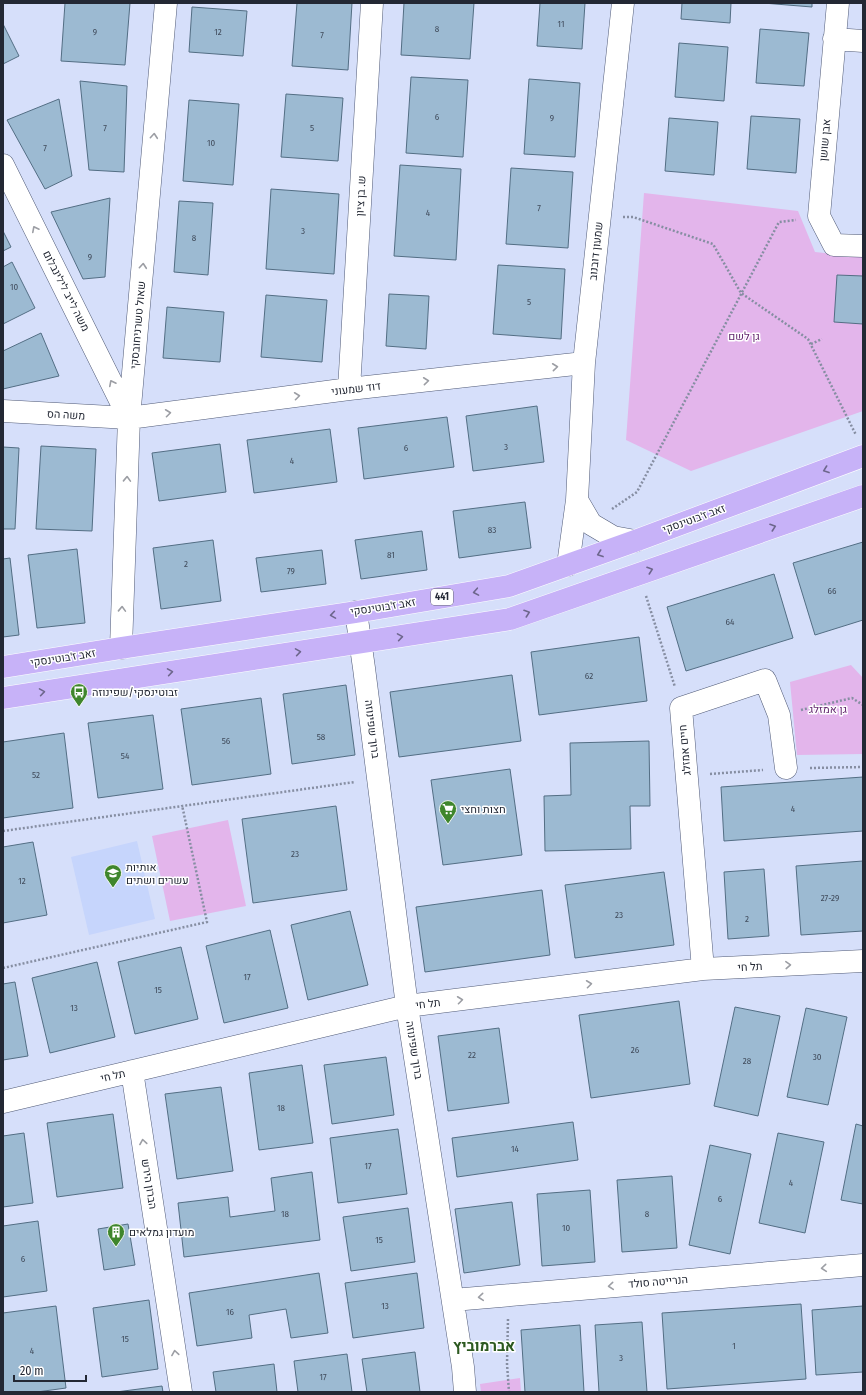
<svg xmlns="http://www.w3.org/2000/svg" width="866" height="1395" viewBox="0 0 866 1395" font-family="'Fira Sans Condensed',Heebo,sans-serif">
  <rect width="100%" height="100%" fill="#d6dffa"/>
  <path fill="#c6d5fc" d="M137,841L155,919L89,935L71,857Z"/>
  <path fill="#e3b5eb" d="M644,193L798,211L815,252L863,257V411L691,471L626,440Z
    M851,665L863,678V754L797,755L790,682Z
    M228,820L246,906L170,921L152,836Z
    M520,1378L521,1392H481L480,1384Z"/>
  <path fill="#9cbad2" stroke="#536e84" d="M65,3H130L125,65L61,61Z
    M297,3H352L348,70L292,66Z
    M404,3H474L470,59L401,55Z
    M540,3H585L582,49L537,46Z
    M682,3H731L730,23L681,19Z
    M763,3H812V7Z
    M192,7L247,11L243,56L189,52Z
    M3,24L19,56L3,64Z
    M760,29L809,33L804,86L756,83Z
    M679,43L728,47L724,101L675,97Z
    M411,77L468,80L463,157L406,153Z
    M529,79L580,83L575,157L524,154Z
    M80,81L127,86L124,172L89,170Z
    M286,94L343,98L338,161L281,157Z
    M59,99L72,176L45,189L7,120Z
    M189,100L239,104L233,185L183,181Z
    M751,116L800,119L796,173L747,169Z
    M669,118L718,122L714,175L665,171Z
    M400,165L461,169L456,260L394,256Z
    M511,168L573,172L568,248L506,244Z
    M271,189L339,194L334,274L266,269Z
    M110,198L105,277L83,279L51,212Z
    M179,201L213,203L208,275L174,272Z
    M3,231L11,247L3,251Z
    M12,262L35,308L3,324V267Z
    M498,265L565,269L561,339L493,334Z
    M837,275L863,276V324L834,322Z
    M389,294L429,296L426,349L386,346Z
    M266,295L327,300L322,362L261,357Z
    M167,307L224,312L220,362L163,358Z
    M41,333L59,376L3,389V351Z
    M537,406L544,462L473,471L466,416Z
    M447,417L454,467L364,479L358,428Z
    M330,429L337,482L254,493L247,440Z
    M220,444L226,492L159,501L152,453Z
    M41,446L96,449L92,531L36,529Z
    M3,447L19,448L15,529H3Z
    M525,502L531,548L459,558L453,511Z
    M422,531L427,570L361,579L355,540Z
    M213,540L221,601L161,609L153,548Z
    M863,542V620L815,635L793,563Z
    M77,549L85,623L37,628L28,555Z
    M322,550L326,584L261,592L256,558Z
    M10,558L19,635L3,637V559Z
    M774,574L793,638L686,671L667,607Z
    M639,637L647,701L539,715L531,652Z
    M512,675L521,741L399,757L390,692Z
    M346,685L355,755L292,764L283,694Z
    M261,698L271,774L192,785L181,709Z
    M153,715L163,789L98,798L88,723Z
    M64,733L73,808L3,818V742Z
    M649,741L650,806H630L631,849L545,851L544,796L571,795L570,743Z
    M510,769L522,855L443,865L431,780Z
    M863,777V831L724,841L721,787Z
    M336,806L347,890L253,903L242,819Z
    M33,842L47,915L3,923V847Z
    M863,861V931L801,935L796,866Z
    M764,869L769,936L728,939L724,872Z
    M664,872L674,945L575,958L565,885Z
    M542,890L550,955L425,972L416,907Z
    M350,911L368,985L308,1000L291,925Z
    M270,930L288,1008L224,1023L206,946Z
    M181,947L198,1019L135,1034L118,962Z
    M97,962L115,1037L50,1053L32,978Z
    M15,982L28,1056L3,1060V984Z
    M679,1001L690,1084L591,1098L579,1015Z
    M735,1007L780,1016L758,1116L714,1106Z
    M806,1008L847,1017L828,1105L787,1097Z
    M499,1028L509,1103L448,1111L438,1036Z
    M386,1057L394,1115L332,1124L324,1065Z
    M302,1065L313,1143L259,1150L249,1073Z
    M221,1087L233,1171L177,1179L165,1094Z
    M113,1114L123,1188L57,1197L47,1123Z
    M573,1122L578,1160L457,1177L452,1138Z
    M856,1124L863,1126V1204L841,1200Z
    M398,1129L407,1194L338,1203L330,1138Z
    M24,1133L33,1203L3,1207V1136Z
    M778,1133L824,1142L805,1233L759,1223Z
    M710,1145L751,1154L730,1254L689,1245Z
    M312,1172L320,1240L184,1257L178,1203L228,1197L230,1217L275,1211L271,1178Z
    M672,1176L677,1248L622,1252L617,1180Z
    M590,1190L595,1262L542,1266L537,1194Z
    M512,1202L520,1265L464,1273L455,1209Z
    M408,1208L415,1262L351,1271L343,1217Z
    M38,1221L47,1291L3,1297V1226Z
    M128,1224L135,1265L104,1270L98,1229Z
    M319,1273L328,1333L291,1338L286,1309L249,1315L252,1338L197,1346L189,1293Z
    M417,1273L424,1328L353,1338L345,1283Z
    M149,1300L158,1369L102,1377L93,1308Z
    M801,1304L806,1379L667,1389L662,1313Z
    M56,1306L66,1388L37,1392H3V1313Z
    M863,1306V1372L816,1375L812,1310Z
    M642,1322L647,1392H599L595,1325Z
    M580,1325L584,1392H525L521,1330Z
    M415,1352L420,1392H367L362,1359Z
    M347,1354L352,1392H298L294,1361Z
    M274,1364L277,1392H216L213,1372Z
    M162,1386L163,1392H116Z"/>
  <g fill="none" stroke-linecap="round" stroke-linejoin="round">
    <g stroke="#515b77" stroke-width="23">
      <path id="minor" d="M838,3L819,216L834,245L863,246
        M834,39L863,41
        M3,165L129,418
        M349,389L372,3
        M3,411L129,418L349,389L584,363
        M577,500L591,524L613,537L635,541
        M568,565L577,500L584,363L623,3
        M356,612L364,668L407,1006L463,1367L465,1392
        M121,648L129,418L166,3
        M703,969L681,708L765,680L779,715L786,768
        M132,1071L181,1392
        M3,1102L407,1006L703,969L863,961
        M453,1300L863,1265"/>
    </g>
    <g stroke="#fff" stroke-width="23">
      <path id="major" d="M3,667L121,648L356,612L509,586L635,541L863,456
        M3,698L510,619L863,496"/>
    </g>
    <path stroke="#868ea2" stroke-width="2.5" stroke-dasharray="2 2" stroke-linecap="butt" d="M623,217H633L713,244L741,293L808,339L856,435
      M811,344L822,339
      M612,509L637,492L779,222L796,220
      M646,596L675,687
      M801,710L852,698L863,705
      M810,768L863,767
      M710,774L763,770
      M3,831L355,782
      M3,968L207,922L182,805
      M508,1319L507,1364L509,1392"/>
    <use href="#minor" stroke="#fff" stroke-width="22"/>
    <use href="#major" stroke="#c7b2f8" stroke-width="22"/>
  </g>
  <defs><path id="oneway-chevron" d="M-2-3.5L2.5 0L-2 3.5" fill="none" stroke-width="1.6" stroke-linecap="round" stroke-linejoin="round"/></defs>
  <g stroke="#9c9ea4">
    <use href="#oneway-chevron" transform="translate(154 136) rotate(-85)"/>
    <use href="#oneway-chevron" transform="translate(35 229) rotate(-117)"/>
    <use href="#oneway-chevron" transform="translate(143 266) rotate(-85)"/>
    <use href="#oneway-chevron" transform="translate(555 367) rotate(-6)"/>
    <use href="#oneway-chevron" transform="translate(426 381) rotate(-6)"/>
    <use href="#oneway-chevron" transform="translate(112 383) rotate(-117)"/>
    <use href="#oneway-chevron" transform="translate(297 396) rotate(-7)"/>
    <use href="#oneway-chevron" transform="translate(168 413) rotate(-7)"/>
    <use href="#oneway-chevron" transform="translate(127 479) rotate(-88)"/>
    <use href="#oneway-chevron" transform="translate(122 609) rotate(-88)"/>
    <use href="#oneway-chevron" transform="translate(788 965) rotate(-3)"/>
    <use href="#oneway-chevron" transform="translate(589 984) rotate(-7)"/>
    <use href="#oneway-chevron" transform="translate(460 1000) rotate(-7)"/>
    <use href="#oneway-chevron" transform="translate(143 1142) rotate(-99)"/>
    <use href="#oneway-chevron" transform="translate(824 1268) rotate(175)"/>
    <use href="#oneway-chevron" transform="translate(611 1286) rotate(175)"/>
    <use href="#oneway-chevron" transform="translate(481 1297) rotate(175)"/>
    <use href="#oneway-chevron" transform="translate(175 1353) rotate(-99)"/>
  </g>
  <g stroke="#6d668c">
    <use href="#oneway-chevron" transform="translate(826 470) rotate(160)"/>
    <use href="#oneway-chevron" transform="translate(773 527) rotate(-19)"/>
    <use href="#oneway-chevron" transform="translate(600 554) rotate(160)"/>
    <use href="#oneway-chevron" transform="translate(650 570) rotate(-19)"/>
    <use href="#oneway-chevron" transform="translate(476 592) rotate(170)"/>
    <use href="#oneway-chevron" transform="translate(527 613) rotate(-19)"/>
    <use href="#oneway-chevron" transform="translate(333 615) rotate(171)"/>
    <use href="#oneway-chevron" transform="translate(400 637) rotate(-9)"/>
    <use href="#oneway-chevron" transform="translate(298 652) rotate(-9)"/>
    <use href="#oneway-chevron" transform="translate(170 672) rotate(-9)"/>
    <use href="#oneway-chevron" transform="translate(42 692) rotate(-9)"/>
  </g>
  <defs>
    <g id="bus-pin" transform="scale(0.9)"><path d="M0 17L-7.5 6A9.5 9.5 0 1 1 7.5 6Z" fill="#3f862c" stroke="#fff"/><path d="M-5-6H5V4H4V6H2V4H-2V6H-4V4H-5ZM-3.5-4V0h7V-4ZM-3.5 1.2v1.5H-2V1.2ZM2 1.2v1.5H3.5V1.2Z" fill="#fff"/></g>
    <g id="supermarket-pin" transform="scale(0.9)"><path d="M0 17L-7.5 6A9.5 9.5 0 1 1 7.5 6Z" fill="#3f862c" stroke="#fff"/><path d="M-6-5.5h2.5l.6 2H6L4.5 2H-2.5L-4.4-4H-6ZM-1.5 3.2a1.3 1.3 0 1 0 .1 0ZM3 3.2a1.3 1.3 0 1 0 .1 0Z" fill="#fff"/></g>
    <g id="school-pin" transform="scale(0.9)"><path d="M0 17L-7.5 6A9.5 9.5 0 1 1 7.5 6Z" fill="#3f862c" stroke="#fff"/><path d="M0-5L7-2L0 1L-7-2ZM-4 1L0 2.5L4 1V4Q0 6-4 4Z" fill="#fff"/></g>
    <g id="building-pin" transform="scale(0.9)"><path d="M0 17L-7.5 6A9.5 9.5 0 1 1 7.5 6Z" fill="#3f862c" stroke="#fff"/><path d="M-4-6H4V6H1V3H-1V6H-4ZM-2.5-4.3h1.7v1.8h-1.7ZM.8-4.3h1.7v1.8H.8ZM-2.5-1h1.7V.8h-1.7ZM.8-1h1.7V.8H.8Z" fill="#fff"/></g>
  </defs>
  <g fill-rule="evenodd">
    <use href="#bus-pin" x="79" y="692"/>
    <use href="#supermarket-pin" x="448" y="809"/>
    <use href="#school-pin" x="113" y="873"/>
    <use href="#building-pin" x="116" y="1232"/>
  </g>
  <g text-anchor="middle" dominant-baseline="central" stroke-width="3" stroke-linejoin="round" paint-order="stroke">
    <g font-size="9" fill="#414c5c">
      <text x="561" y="24">11</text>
      <text x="437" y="29">8</text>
      <text x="95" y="32">9</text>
      <text x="218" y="32">12</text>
      <text x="322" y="35">7</text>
      <text x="437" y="117">6</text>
      <text x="552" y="118">9</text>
      <text x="105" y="128">7</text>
      <text x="312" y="128">5</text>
      <text x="211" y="143">10</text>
      <text x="45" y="148">7</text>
      <text x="539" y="208">7</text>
      <text x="428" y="213">4</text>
      <text x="303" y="231">3</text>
      <text x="194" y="238">8</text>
      <text x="90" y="257">9</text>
      <text x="14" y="287">10</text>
      <text x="529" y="302">5</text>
      <text x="506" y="447">3</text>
      <text x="406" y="448">6</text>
      <text x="292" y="461">4</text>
      <text x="492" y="530">83</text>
      <text x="391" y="555">81</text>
      <text x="186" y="564">2</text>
      <text x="291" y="571">79</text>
      <text x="832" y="591">66</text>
      <text x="730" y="622">64</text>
      <text x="589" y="676">62</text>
      <text x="321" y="737">58</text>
      <text x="226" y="741">56</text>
      <text x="125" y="756">54</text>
      <text x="36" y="775">52</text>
      <text x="793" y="809">4</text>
      <text x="295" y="854">23</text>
      <text x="22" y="881">12</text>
      <text x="830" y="898">27-29</text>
      <text x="619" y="915">23</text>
      <text x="747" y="919">2</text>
      <text x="247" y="977">17</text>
      <text x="158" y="990">15</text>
      <text x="74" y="1008">13</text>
      <text x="635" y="1050">26</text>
      <text x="472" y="1055">22</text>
      <text x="817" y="1057">30</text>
      <text x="747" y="1061">28</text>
      <text x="281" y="1108">18</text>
      <text x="515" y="1149">14</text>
      <text x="368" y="1166">17</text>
      <text x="791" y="1183">4</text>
      <text x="720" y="1199">6</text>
      <text x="285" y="1214">18</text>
      <text x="647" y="1214">8</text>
      <text x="566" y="1228">10</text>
      <text x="379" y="1240">15</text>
      <text x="23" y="1259">6</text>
      <text x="385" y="1306">13</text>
      <text x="230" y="1312">16</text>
      <text x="125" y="1339">15</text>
      <text x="734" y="1346">1</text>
      <text x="32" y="1351">4</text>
      <text x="621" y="1358">3</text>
      <text x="323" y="1377">17</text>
    </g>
    <rect fill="#fff" stroke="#656871" stroke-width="1" x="431" y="589" width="22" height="16" rx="3"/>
    <g font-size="10" font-weight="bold" fill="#232834">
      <text x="442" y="597">441</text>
    </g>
    <g font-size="11" fill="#232834" stroke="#fff">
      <text transform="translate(825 140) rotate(-85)">אבן שושן</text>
      <text transform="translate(361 196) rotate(-87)">ש. בן ציון</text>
      <text transform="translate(596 251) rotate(-84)">שמעון דובנוב</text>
      <text transform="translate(66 291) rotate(63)">משה לייב לילינבלום</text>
      <text transform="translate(138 325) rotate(-85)">שאול טשרניחובסקי</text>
      <text transform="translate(356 389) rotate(-7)">דוד שמעוני</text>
      <text transform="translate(66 415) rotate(3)">משה הס</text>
      <text transform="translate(694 519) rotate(-20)">זאב ז'בוטינסקי</text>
      <text transform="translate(383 607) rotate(-9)">זאב ז'בוטינסקי</text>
      <text transform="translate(63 658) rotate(-9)">זאב ז'בוטינסקי</text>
      <text transform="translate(372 729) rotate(83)">ברוך שפינוזה</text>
      <text transform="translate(685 750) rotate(-95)">חיים אמזלג</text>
      <text transform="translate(750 967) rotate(-3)">תל חי</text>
      <text transform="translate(428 1004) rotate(-7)">תל חי</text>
      <text transform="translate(414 1050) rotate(81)">ברוך שפינוזה</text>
      <text transform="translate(113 1076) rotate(-13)">תל חי</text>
      <text transform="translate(149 1184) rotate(81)">הברון הירש</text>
      <text transform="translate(658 1282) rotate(-5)">הנרייטה סולד</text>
    </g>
    <g font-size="11" fill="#63276e" stroke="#fff">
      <text x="744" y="336">גן לשם</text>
      <text x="828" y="709">גן אמזלג</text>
    </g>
    <g font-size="11" fill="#232834" stroke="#fff" text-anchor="start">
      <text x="92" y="692">זבוטינסקי/שפינוזה</text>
      <text x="461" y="809">חצות וחצי</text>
      <text x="126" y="867">אותיות<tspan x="126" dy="13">עשרים ושתים</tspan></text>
      <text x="129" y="1232">מועדון גמלאים</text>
    </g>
    <g font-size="15" font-weight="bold" fill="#2c5920" stroke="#fff">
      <text x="484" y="1346">אברמוביץ</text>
    </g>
  </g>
  <rect width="866" height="1395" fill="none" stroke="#232834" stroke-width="8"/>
  <path d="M14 1375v6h72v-6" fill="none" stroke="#232834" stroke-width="2"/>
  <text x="20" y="1375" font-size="12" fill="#232834" stroke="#ffffff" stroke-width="3" paint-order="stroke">20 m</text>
</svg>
